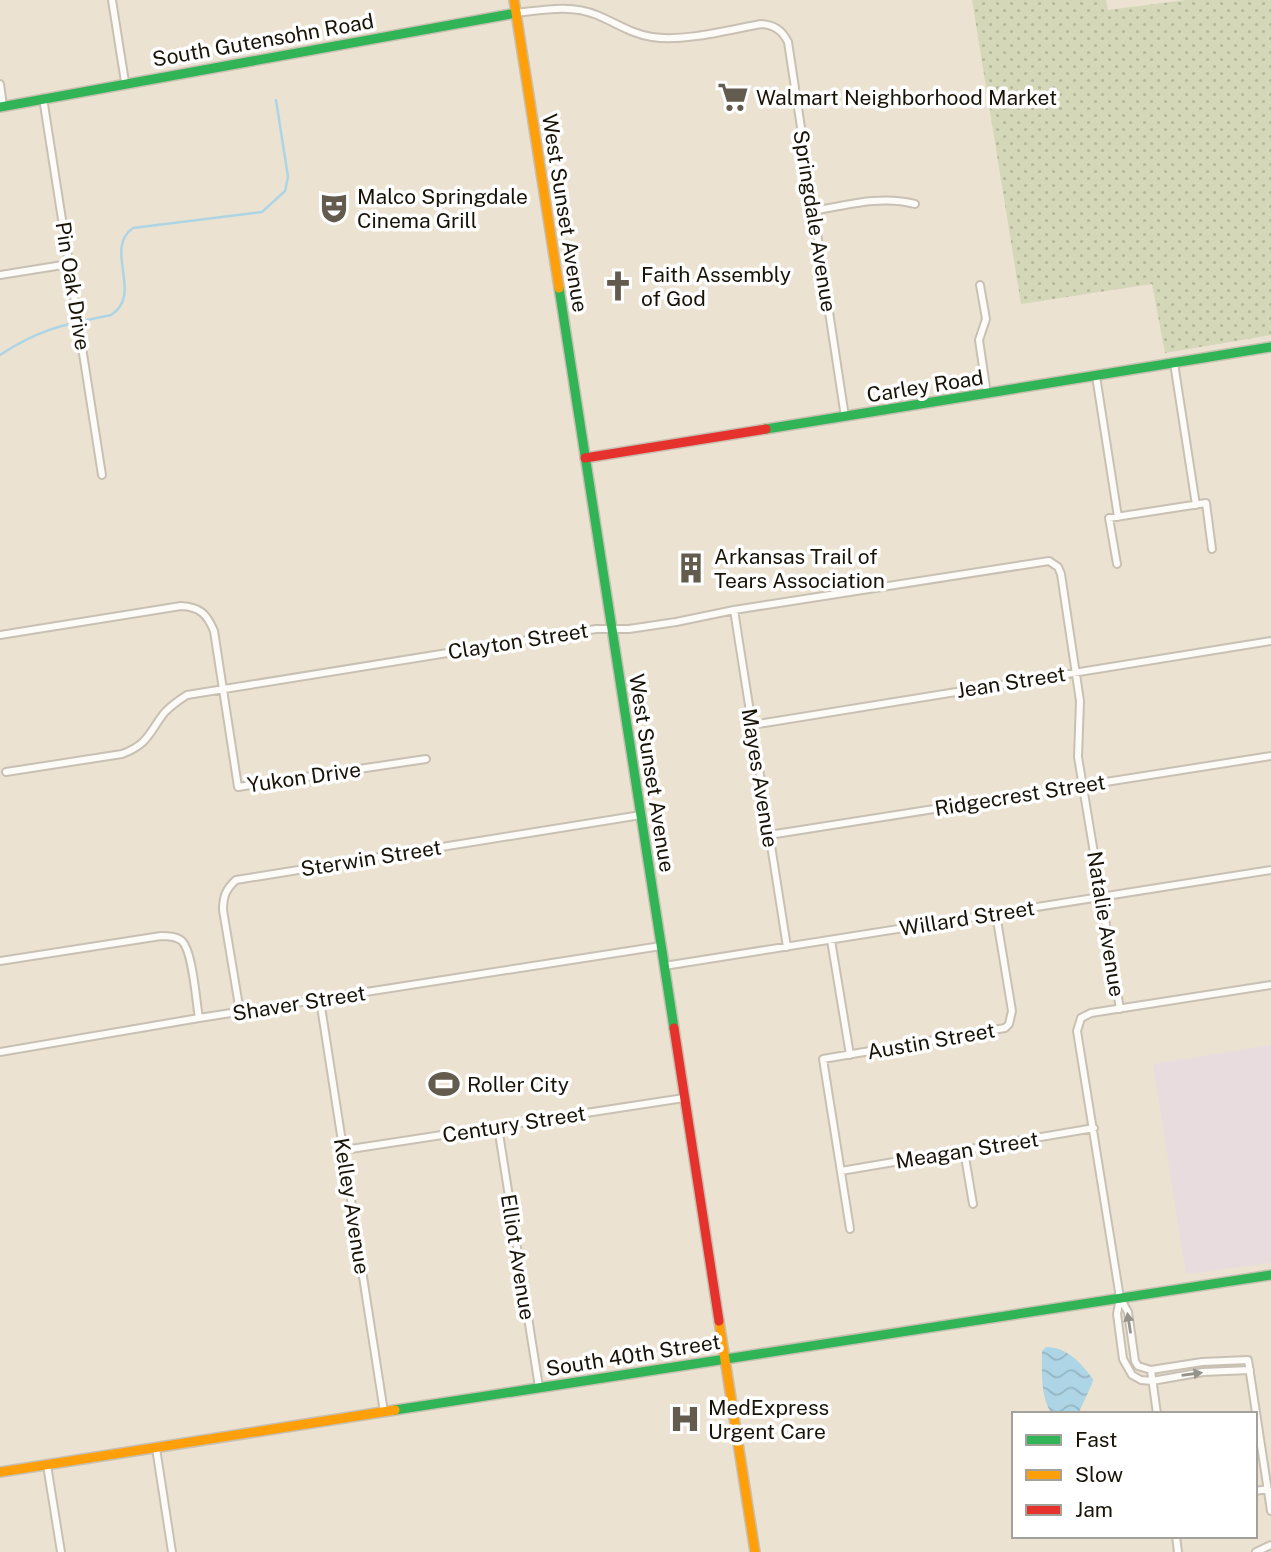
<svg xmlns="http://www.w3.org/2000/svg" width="1271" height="1552" viewBox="0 0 1271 1552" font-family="'Public Sans',sans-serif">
  <defs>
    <pattern id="grass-dots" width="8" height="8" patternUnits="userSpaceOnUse" patternTransform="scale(1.75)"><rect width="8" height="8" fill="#d5d7b9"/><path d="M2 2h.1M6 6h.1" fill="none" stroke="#b6b89e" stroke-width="1.8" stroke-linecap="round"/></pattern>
    <pattern id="water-waves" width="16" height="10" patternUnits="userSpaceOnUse" patternTransform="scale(1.75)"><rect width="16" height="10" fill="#aed5e5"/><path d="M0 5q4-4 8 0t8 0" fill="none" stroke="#95b6c3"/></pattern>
  </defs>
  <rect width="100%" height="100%" fill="#ece2d1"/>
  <path fill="#e9dcdf" d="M1271,1045V1263L1186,1274L1153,1064Z"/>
  <path fill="url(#grass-dots)" d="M972,0H1106L1108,10L1186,0H1271V335L1165,353L1152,284L1021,304Z"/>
  <path fill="url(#water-waves)" d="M1046,1347C1067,1347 1081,1363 1093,1379L1092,1384L1078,1414H1052C1040,1396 1042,1372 1042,1351Z"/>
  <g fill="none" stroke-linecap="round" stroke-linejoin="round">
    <path stroke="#aed5e5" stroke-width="2.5" d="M0,355C41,328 64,325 111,315C144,294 103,249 133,228L262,212L273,202L285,191L288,177L276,100"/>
    <g stroke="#c8c0b3" stroke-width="10">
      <path id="street" d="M112,0L125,82
        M516,13C543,10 571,4 597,15C616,23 632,34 652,37C684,42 728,30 761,24C774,25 782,30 788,42L845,417
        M0,84L3,106
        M43,98L102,475
        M813,211C847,205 881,195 915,204
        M0,275L69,264
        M980,285L986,319L979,340L987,394
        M1174,363L1196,505
        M1096,376L1118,517
        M1117,564L1109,518L1206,503L1212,549
        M734,610L787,947
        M0,635L181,606C200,607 207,614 214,631L238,787L426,759
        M752,725L1271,641
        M6,772L122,754C149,744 149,732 165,712C172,705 179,700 187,695L596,629H629L676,622L734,610L1049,561L1058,567L1061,574L1080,701L1078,757L1120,1009
        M769,835L1271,756
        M831,940L850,1055
        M0,961L161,936C168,936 176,936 182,941C193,952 196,1002 199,1018L661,946
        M664,966L1271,870
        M1271,985L1091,1013L1081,1018L1077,1031L1120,1298L1128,1312L1135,1361L1138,1366L1151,1370L1202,1362L1248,1360L1271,1511
        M320,1000L384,1412
        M240,1012L223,910C223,896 226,889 236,880L641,815
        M0,1052L199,1018
        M498,1127L539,1387
        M344,1150L684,1098
        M964,1151L973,1204
        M841,1171L1094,1128
        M850,1229L823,1059L1005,1028L1009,1024L1012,1011L996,914
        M1120,1298L1117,1314L1123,1359L1132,1375L1141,1380L1152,1381L1203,1372L1250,1370
        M1151,1370L1157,1414
        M156,1448L172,1552
        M47,1465L61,1552
        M1255,1491L1268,1489
        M1176,1536L1178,1552
        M1256,1552L1271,1545"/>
    </g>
    <g stroke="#c8c0b3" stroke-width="12">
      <path id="fast" d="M0,107L516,13
        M559,288L674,1028
        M766,429L1271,347
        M395,1410L1271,1275"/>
    </g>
    <g stroke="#c8c0b3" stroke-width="12">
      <path id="slow" d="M514,0L559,288
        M719,1321L755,1552
        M0,1472L395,1410"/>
    </g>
    <g stroke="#c8c0b3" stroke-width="12">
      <path id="jam" d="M585,458L766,429
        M674,1028L719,1321"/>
    </g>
    <use href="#street" stroke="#fcfbf8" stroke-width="6"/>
    <use href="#fast" stroke="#30b455" stroke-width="9"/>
    <use href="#slow" stroke="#ff9f0a" stroke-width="9"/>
    <use href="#jam" stroke="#e5322d" stroke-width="9"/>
  </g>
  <defs><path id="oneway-solid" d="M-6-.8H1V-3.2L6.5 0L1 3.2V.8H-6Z" transform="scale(1.75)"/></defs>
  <g fill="#96938c">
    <use href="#oneway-solid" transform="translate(1129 1323) rotate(-99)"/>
    <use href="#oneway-solid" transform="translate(1192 1374) rotate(-8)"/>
  </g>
  <defs>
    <g id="supermarket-bare" transform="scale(2.415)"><path d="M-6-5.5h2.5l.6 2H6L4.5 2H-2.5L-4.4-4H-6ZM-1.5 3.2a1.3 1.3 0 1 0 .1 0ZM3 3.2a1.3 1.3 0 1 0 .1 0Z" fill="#635b4e" stroke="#fff" stroke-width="2.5" paint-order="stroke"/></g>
    <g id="theatre-bare" transform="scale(2.415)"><path d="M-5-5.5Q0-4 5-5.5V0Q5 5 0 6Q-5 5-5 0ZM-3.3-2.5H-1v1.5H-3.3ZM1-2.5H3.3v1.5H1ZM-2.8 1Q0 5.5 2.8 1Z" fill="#635b4e" stroke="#fff" stroke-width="2.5" paint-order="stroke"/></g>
    <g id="church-bare" transform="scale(2.415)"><path d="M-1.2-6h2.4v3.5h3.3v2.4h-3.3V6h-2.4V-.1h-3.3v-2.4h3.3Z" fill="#635b4e" stroke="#fff" stroke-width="2.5" paint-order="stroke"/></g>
    <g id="building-bare" transform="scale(2.415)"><path d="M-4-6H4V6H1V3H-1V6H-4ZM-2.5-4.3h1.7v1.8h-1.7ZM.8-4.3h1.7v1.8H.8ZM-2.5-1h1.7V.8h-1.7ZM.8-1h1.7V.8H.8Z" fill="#635b4e" stroke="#fff" stroke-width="2.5" paint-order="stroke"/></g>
    <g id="stadium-bare" transform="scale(2.415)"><path d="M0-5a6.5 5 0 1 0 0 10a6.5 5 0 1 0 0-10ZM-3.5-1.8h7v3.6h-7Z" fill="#635b4e" stroke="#fff" stroke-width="2.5" paint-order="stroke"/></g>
    <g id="hospital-bare" transform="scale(2.415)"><path d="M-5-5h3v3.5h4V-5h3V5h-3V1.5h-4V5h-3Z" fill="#635b4e" stroke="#fff" stroke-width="2.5" paint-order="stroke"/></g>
  </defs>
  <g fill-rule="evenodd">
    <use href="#supermarket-bare" x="733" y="97"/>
    <use href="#theatre-bare" x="334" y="208"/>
    <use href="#church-bare" x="618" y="286"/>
    <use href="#building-bare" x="691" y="568"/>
    <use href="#stadium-bare" x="444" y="1084"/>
    <use href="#hospital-bare" x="685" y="1419"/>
  </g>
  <g text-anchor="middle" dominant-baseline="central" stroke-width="7" stroke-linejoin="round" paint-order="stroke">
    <g font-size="21" fill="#191308" stroke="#fff">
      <text transform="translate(263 40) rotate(-10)">South Gutensohn Road</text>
      <text transform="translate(565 213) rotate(81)">West Sunset Avenue</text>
      <text transform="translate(815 221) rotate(81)">Springdale Avenue</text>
      <text transform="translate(73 286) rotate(81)">Pin Oak Drive</text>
      <text transform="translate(925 386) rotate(-9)">Carley Road</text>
      <text transform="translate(518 641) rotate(-9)">Clayton Street</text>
      <text transform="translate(1011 682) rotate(-9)">Jean Street</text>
      <text transform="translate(652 773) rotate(81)">West Sunset Avenue</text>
      <text transform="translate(304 777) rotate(-8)">Yukon Drive</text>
      <text transform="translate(760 778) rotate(81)">Mayes Avenue</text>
      <text transform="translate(1020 795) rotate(-9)">Ridgecrest Street</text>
      <text transform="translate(371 858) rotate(-9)">Sterwin Street</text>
      <text transform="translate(967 918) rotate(-9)">Willard Street</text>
      <text transform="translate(1106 924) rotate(81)">Natalie Avenue</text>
      <text transform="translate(299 1003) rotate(-9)">Shaver Street</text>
      <text transform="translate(931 1041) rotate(-10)">Austin Street</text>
      <text transform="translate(514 1124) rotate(-9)">Century Street</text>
      <text transform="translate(967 1150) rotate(-9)">Meagan Street</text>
      <text transform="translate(352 1206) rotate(81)">Kelley Avenue</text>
      <text transform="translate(518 1257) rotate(81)">Elliot Avenue</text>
      <text transform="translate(633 1355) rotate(-9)">South 40th Street</text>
    </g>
    <g font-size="21" fill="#191308" stroke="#fff" text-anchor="start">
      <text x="756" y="97">Walmart Neighborhood Market</text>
      <text x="357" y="196">Malco Springdale<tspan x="357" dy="24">Cinema Grill</tspan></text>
      <text x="641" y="274">Faith Assembly<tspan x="641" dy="24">of God</tspan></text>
      <text x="714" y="556">Arkansas Trail of<tspan x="714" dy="24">Tears Association</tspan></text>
      <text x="467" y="1084">Roller City</text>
      <text x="708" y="1407">MedExpress<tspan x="708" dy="24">Urgent Care</tspan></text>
    </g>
  </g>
  <rect x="1012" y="1412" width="245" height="126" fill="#ffffff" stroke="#a3a19c" stroke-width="2"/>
  <rect x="1026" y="1435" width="35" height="10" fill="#30b455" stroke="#a3a19c" stroke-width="2"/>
  <text x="1075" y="1447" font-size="21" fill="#191308">Fast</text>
  <rect x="1026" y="1470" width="35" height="10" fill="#ff9f0a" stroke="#a3a19c" stroke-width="2"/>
  <text x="1075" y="1482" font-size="21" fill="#191308">Slow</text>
  <rect x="1026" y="1505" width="35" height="10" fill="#e5322d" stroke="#a3a19c" stroke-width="2"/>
  <text x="1075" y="1517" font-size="21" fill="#191308">Jam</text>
</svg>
